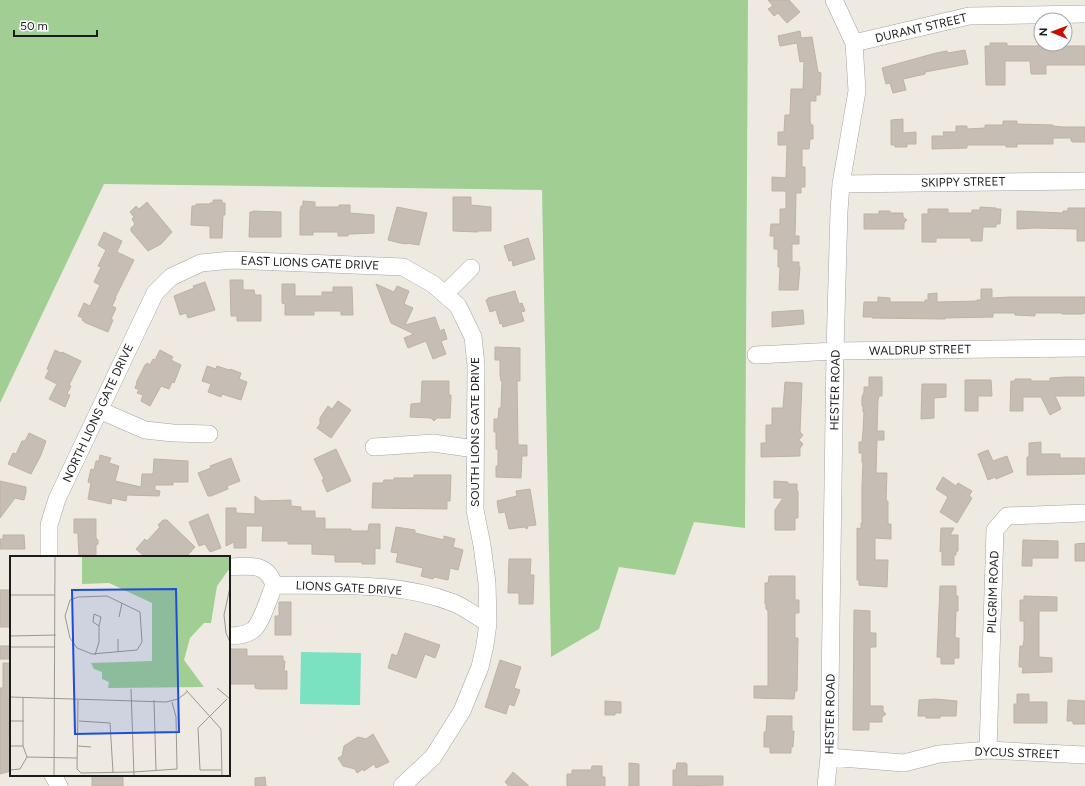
<svg xmlns="http://www.w3.org/2000/svg" width="1085" height="786" viewBox="0 0 1085 786" font-family="Figtree,sans-serif">
  <rect width="100%" height="100%" fill="#eeeae1"/>
  <path fill="#a1cf93" d="M0,0H748L745,528L694,522L675,575L619,567L599,629L551,657L542,190L104,184L0,403Z"/>
  <path fill="#7ae1c1" d="M301,652L361,653L360,705L300,704Z"/>
  <path fill="#c6bdb4" stroke="#c0b2a3" d="M768,0H789L800,12L787,23L778,13L774,16L768,9L773,6Z
    M800,31L801,38L812,37L818,72L821,73L820,95H816V101H810V121L811,125H813V139H810L809,149H802V167H805V187H801V193H796L795,236H799V244H792V262H799V267H800L798,290H779L780,267H778V249H774V236H770L771,224H780V209H786V191H772V177L786,178L787,145H778V132H784L785,115H790L791,89H803L804,61L800,62L797,43L780,46L778,36Z
    M990,43H1007V46H1036L1040,45V44H1051V46H1085V65H1046V74H1031L1030,61H1005V85H986L985,46H990Z
    M965,50L968,64L925,72V74L903,79L906,90L893,93L890,83L886,84L882,68L936,53L947,51L948,53Z
    M903,119V133L916,132V144H907V147H895V145H891V120Z
    M1003,121H1017V124L1053,125V126L1063,127H1085V142H1073L1071,141V138H1053V144H1017V147H1006V145H967V148L932,149V136H944L943,132H956V126H967V129L985,128V125H1003Z
    M453,197H471V205L491,207V231H478V232L453,231Z
    M213,200H222V203H225V215H223L222,238H210V226L191,225L192,206H196V204H210V203H213Z
    M303,201L315,202V207H339V205H350V213L374,215V233L351,234H348V236H338V232H313V235H300V211L301,206H303Z
    M147,202L172,232L161,244L148,251L131,231V228L135,224L132,219L134,217L130,212L136,206L139,209Z
    M397,207L427,213L419,245L407,243V244L400,243L388,240Z
    M980,207L996,208V209H1001L1000,224H996V227H983L982,241H971V238H936V242H922V214H928V209H948V213H972V210H980Z
    M1068,208H1085V241H1077V229L1035,228L1017,229V211L1063,213V211H1068Z
    M253,211L281,212V237H249L250,212H253Z
    M879,211H890V213H903V217L907,220L904,223V229H864V214H879Z
    M104,232L122,241L117,252L134,260L115,298H116L112,306L116,308L111,319L113,320L108,332L86,323L82,320L83,318L78,316L84,303L90,306L100,285L94,282L101,267L98,266L106,250L98,245Z
    M528,238L535,259L513,266L512,260L509,261L504,246Z
    M230,280H243V290H254L255,295H261V321H237V316H231Z
    M205,282L215,310L188,318L186,313L180,315L174,296L194,288L193,286Z
    M282,284H295V296H322V292H333V287H352L353,315H341V311H314V315H285V304L282,303Z
    M376,284L394,292L397,286L409,291L404,304L413,308L405,325L435,317L440,331L444,329L447,339L441,341L446,354L433,359L426,341L408,348L404,338L414,334L391,323Z
    M981,289H992V298L1010,297H1085V313H1083V314H1062V313H1035V316L1015,315V313H993V317L945,318V319L872,318V317H863L864,302H878V297L890,298V302H925V300H928V294L937,293V302L977,301V300H981Z
    M515,291L519,304L522,303L525,311L521,312L524,321L503,327L502,323L500,324L496,310L490,312L486,300L488,299V298Z
    M803,310L804,324L772,327V312Z
    M495,347L520,348V381H517L518,445H527V456H522L521,478L496,477V466H498V449H496V432H494V419H498L499,408H501L502,381H501L500,375V360H495Z
    M55,350L61,353L62,352L81,361L69,385L71,386L67,394L70,395L65,407L49,399L57,384L45,378L49,370L47,369Z
    M160,350L173,357L171,360L181,365L174,383L172,382L169,389L161,386L150,406L141,401L143,395L137,393L139,390L135,388L137,383H136L145,365L147,363L150,365L153,359L155,360Z
    M207,366L216,369L217,366L229,370L230,369L241,373L239,379L247,382L241,400L222,394L221,397L208,392L211,384L202,381Z
    M869,377H882V396H879L878,400L877,431H884V440H877L876,473H887L886,501H888V524H891V539L875,538V560H888L887,587L859,585V580H857V528L861,529V523H862V485L863,463H862V453H859V442H862L863,431L864,412H863V406H862V397L864,392V387H869Z
    M1066,377H1084V396H1055L1061,409L1050,415L1041,397H1023V411H1010L1011,381H1015V379H1031V381H1050V378Z
    M965,380H991L992,396H978V411H965Z
    M422,381H449V395H451V398L450,418H437L434,421L431,418L410,417L411,404L421,403Z
    M785,382L802,383L800,432L803,435L799,440L803,444L800,448V456L761,457V443H766V425H772V408H783Z
    M922,384H946V397L934,398V418L921,419Z
    M338,401L351,410L331,438L317,428L320,424V418L328,406L332,409Z
    M29,433L46,441L41,455L31,474L8,464L13,453L16,454L22,441H25Z
    M1041,442V454H1060V458H1085V474L1027,475V457H1029V443Z
    M336,449L351,481L327,492L322,480L324,479L314,459Z
    M988,450L993,461L1007,456L1013,472L996,479L995,477L988,480L978,454Z
    M100,455L111,458L109,463L119,466L115,481L141,487L142,474H153L154,459L188,461V482H173V485H155V490L160,491L159,496L127,495L126,501L112,498L111,504L88,499L91,483L88,482L91,469L94,470L96,461H99Z
    M231,458L240,481L227,486L228,489L211,496H208L198,473L211,468L210,466Z
    M414,475H451L450,501H447V509L372,508L373,483H383L384,480H394V478H414Z
    M943,477L956,486L958,483L972,491L969,496L972,498L957,523L940,512L948,497L936,489Z
    M0,481L26,487V492L24,500L15,498L0,518Z
    M774,481L788,482V484H797V491H798V518H795V530H775V510L783,498H774Z
    M530,489L536,525L528,526L527,529L524,527L509,529L505,512L499,513L497,501L517,496L516,491Z
    M255,496L261,501L291,500V506L301,507V511H315V518H325V529H351V531H368L369,524H380V549L375,548V564H362V562H335V555L312,554V544H288V541H262L263,526H246V548H234V542L226,546V508H236V513L255,514Z
    M208,514L221,548L210,552L205,544L199,546L189,522Z
    M74,519H96V538L98,540V544L96,545V555H79L78,538V533H74Z
    M163,520H167L195,547L186,557H145L136,549L145,539L147,541L160,527L158,525Z
    M396,527L415,530V533L444,540V536L455,539L453,547L463,550L458,570L450,568L448,580L434,577L433,579L421,576L423,568L396,562L398,553L391,552Z
    M941,528H954L950,535H958V551L956,552V555H954V565H942V549L940,552Z
    M3,535H24L25,549H0V539H3Z
    M1023,540L1058,541V558H1032V566H1022Z
    M1085,543V561H1075V544Z
    M509,559H531L530,575H534L533,604H519V593H508Z
    M769,576H795V600H799V613H795V638H798L797,691H795L794,699L754,698V686H768V611L766,609V604H765V583H768Z
    M940,586H956V596H958V611H956L955,638H959V658H954V664H941V657H937Z
    M0,590H11V627H0Z
    M1024,596L1057,597V611H1039V657L1052,658V672L1022,673L1023,667H1019L1020,646H1023L1024,640V621H1020V600H1024Z
    M279,602H291V635H275V616H279Z
    M854,610L870,611V633H876V647H870V706H883V711L886,714L882,717V722H869V730H853Z
    M405,633L440,645L435,658L425,654L416,678L388,668L392,654L397,656Z
    M0,646H11V659H0Z
    M229,649H247V656H283V661H285L284,671H287V689H259L255,688V684H229Z
    M500,660L521,667L514,688L520,690L514,706L509,704L506,714L485,707Z
    M3,663H11L9,736H11V771L0,774V688H3Z
    M1017,694H1029V702H1047V723H1014V704H1017Z
    M935,699L957,701L956,716H940V718H926V716H918L919,700Z
    M1068,700L1085,701V724H1073V721H1067Z
    M605,701L621,702V713H615V715H605Z
    M767,716H792V731H794L793,747H791V753H770V747H764V732H766Z
    M373,734L389,762L376,768L374,764L364,771L363,769L357,773L355,769L343,766L338,758L342,756L344,746L358,737L366,739Z
    M629,763L639,764V786H629Z
    M677,763H686V764H687V776H723V785L673,786V770H676Z
    M592,766H602V777H605V786H567V774H572V770H591Z
    M513,772L529,786H509L505,782Z
    M92,775H123V786H92Z
    M265,777L266,786H255V778Z"/>
  <g fill="none" stroke-linecap="round" stroke-linejoin="round">
    <g stroke="#a3a3a3" stroke-width="18">
      <path id="minor" d="M854,43L969,16L1085,14
        M841,184L1085,181
        M445,294L471,268
        M756,355L835,351L1085,348
        M99,410L145,430L173,433L209,434
        M374,447L433,443L475,449
        M49,557V525L57,499L155,293L171,277L201,263L232,260L403,267L433,284L458,306L473,337L476,365L475,510L482,545L487,583L488,623L485,645L480,667L462,711L433,757L402,786
        M229,567C248,566 267,562 274,585C270,595 261,624 253,630C246,635 237,636 229,636
        M274,585C334,586 397,581 454,603C466,608 477,617 488,623
        M988,750L995,530L1007,516L1085,513
        M829,757L904,763L939,754L988,750L1085,755
        M53,775L59,786
        M826,786L829,757L835,351L839,211L841,184L857,91L854,43L834,0"/>
    </g>
    <use href="#minor" stroke="#fff" stroke-width="17"/>
  </g>
  <g text-anchor="middle" dominant-baseline="central" stroke-width="3.5" stroke-linejoin="round" paint-order="stroke">
    <g font-size="12" fill="#1c1c1c" stroke="#fff">
      <text transform="translate(921 28) rotate(-13)">DURANT STREET</text>
      <text transform="translate(963 182) rotate(-1)">SKIPPY STREET</text>
      <text transform="translate(310 263) rotate(2)">EAST LIONS GATE DRIVE</text>
      <text transform="translate(920 350) rotate(-1)">WALDRUP STREET</text>
      <text transform="translate(835 390) rotate(-89)">HESTER ROAD</text>
      <text transform="translate(98 413) rotate(-65)">NORTH LIONS GATE DRIVE</text>
      <text transform="translate(475 432) rotate(-90)">SOUTH LIONS GATE DRIVE</text>
      <text transform="translate(349 588) rotate(3)">LIONS GATE DRIVE</text>
      <text transform="translate(993 592) rotate(-88)">PILGRIM ROAD</text>
      <text transform="translate(830 714) rotate(-89)">HESTER ROAD</text>
      <text transform="translate(1017 753) rotate(2)">DYCUS STREET</text>
    </g>
  </g>
  <g transform="translate(10 556)">
    <rect width="220" height="220" fill="#eeeae1"/>
    <path d="M220,0V12L207,30L201,67H194L180,82L174,104L194,131L98,132L99,126L92,123V116L84,113L81,107L142,105V47L99,27L72,28V1Z" fill="#a1cf93"/>
    <path fill="none" stroke="#9a9892" stroke-width="1" d="M220,31L214,59L216,77L220,86M0,39H45M97,40L130,56L132,86L127,94L82,98L67,92L60,82L55,60L60,44L68,41ZM109,61L112,47M0,80L46,79M0,91H45M108,96V83M85,99L89,86V70L83,66L84,58L91,61L89,70M207,132L220,143M121,133L124,220M176,134L211,173L212,220M0,141L156,146L168,143L177,136M68,144L67,213L71,217L124,216L167,213L166,161L162,146M144,144L146,214M0,165H14M69,165L100,167L103,216M0,190H13L17,201M13,190V141M68,190L81,191M17,201L67,202M0,214L10,213L17,201M211,214H190L188,172L217,143M44,220L45,0"/>
    <path fill="#1d4ed8" fill-opacity="0.15" stroke="#1d4ed8" stroke-width="2" d="M166,33L169,176L65,178L62,34Z"/>
    <rect width="220" height="220" fill="none" stroke="#1c1c1c" stroke-width="2"/>
  </g>
  <g transform="translate(1053 32) rotate(271)"><circle r="19" fill="#ffffff" stroke="#a4a4a4"/>
  <path d="M0-3L7 15L0 10L-7 15Z" fill="#c80e00"/>
  <text y="-6" font-size="11" font-weight="bold" text-anchor="middle" fill="#1c1c1c">N</text>
  </g>
  <path d="M14 30v6h83v-6" fill="none" stroke="#1c1c1c" stroke-width="2"/>
  <text x="20" y="30" font-size="12" fill="#1c1c1c" stroke="#ffffff" stroke-width="3" paint-order="stroke">50 m</text>
</svg>
